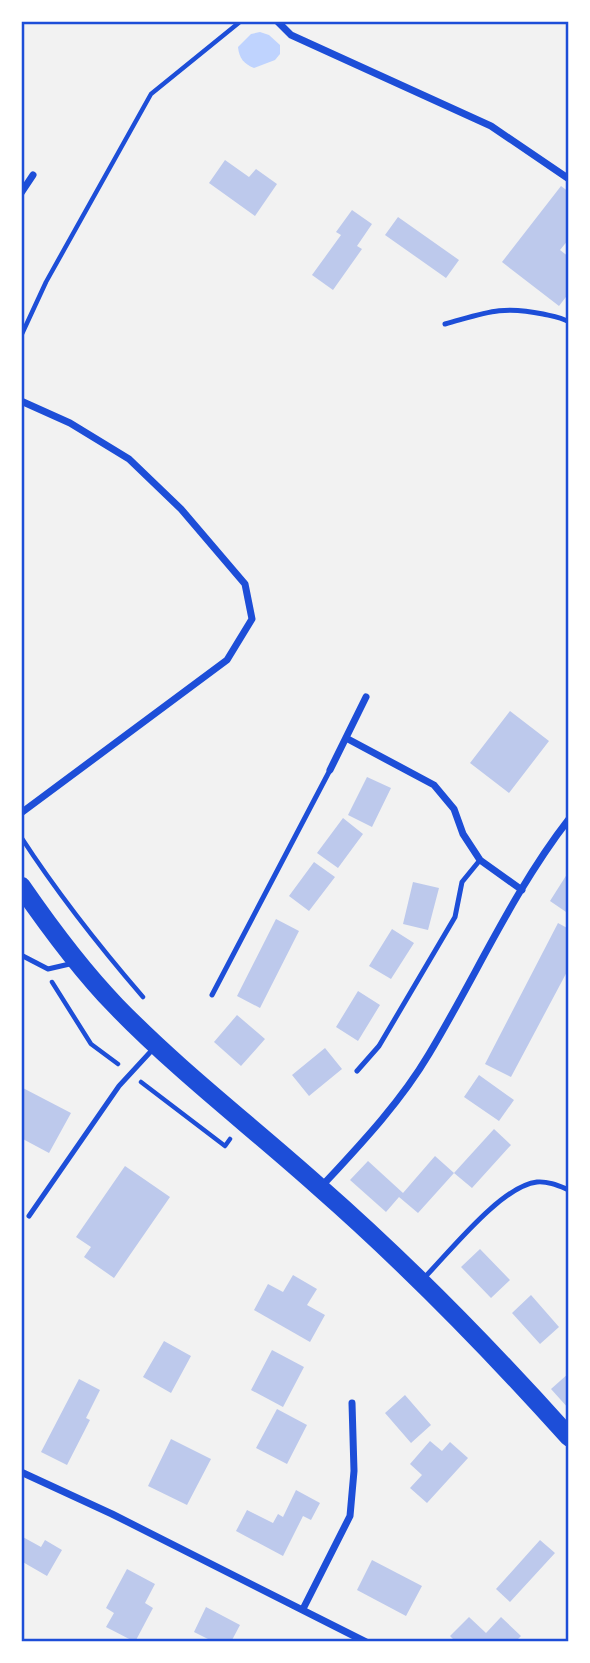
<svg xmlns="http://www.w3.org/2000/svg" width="590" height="1663" viewBox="0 0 590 1663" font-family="'Fira Sans Condensed',sans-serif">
  <rect width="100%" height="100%" fill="#f2f2f2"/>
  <path fill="#bfd3fe" d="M260,32L269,35L280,45V54L275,60L254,68C244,64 239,58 238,47L251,34Z"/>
  <path fill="#bdc9ec" d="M225,160L249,177L256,169L277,184L255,216L209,183Z
    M561,186L569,192V239L560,250L569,257V293L559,306L502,262Z
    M352,210L372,224L357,246L362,249L333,290L312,275L341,235L336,232Z
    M398,217L459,260L446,278L385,235Z
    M510,711L549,741L509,793L470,763Z
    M367,777L391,788L372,827L348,815Z
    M343,818L363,834L338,868L317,853Z
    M314,862L335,877L309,911L289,896Z
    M569,871V914L550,901Z
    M413,882L439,888L428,930L403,924Z
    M276,919L299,931L260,1008L237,996Z
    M558,923L569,929V968L511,1077L485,1064Z
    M392,929L414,943L391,979L369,966Z
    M358,991L380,1005L358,1041L336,1027Z
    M237,1015L265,1039L241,1066L214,1042Z
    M325,1048L342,1069L309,1096L292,1075Z
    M479,1075L514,1100L499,1121L464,1097Z
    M21,1087L71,1113L49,1153L21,1138Z
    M494,1129L511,1145L472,1188L454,1173Z
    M435,1156L454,1173L418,1213L399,1197L386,1212L350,1180L368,1161L403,1193Z
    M125,1166L170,1197L114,1278L84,1257L91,1247L76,1237Z
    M480,1249L510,1280L491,1298L461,1267Z
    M293,1275L317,1289L307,1305L325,1315L310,1342L254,1310L268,1284L283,1292Z
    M531,1295L559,1327L540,1344L512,1313Z
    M164,1341L191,1356L171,1393L143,1377Z
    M272,1350L304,1367L283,1407L251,1390Z
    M569,1373V1409L551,1389Z
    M79,1379L100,1390L86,1418L90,1420L67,1465L41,1452Z
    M405,1395L431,1425L411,1443L385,1413Z
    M277,1409L307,1425L287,1464L256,1448Z
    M171,1439L211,1459L187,1505L148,1486Z
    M430,1441L442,1451L450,1442L468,1458L427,1503L410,1488L422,1475L410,1464Z
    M296,1490L320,1503L311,1520L303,1516L283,1556L236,1531L247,1510L273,1523L278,1514L283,1517Z
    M21,1536L41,1547L45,1540L62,1550L47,1576L21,1561Z
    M540,1540L555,1553L510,1602L496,1589Z
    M372,1560L422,1586L406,1616L357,1590Z
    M127,1569L155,1584L145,1603L153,1608L135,1642L106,1627L114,1613L106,1608Z
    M206,1607L240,1625L231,1642H214L194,1632Z
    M469,1617L486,1633L501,1617L521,1636L515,1642H456L450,1636Z"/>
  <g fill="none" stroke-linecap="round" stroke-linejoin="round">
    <path stroke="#1d4ed8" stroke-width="4.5" d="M21,336L46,282L151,94L241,21
      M21,837C58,894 99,946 143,997
      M52,982L91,1044L118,1064
      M141,1082L225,1146L230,1139"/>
    <path stroke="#1d4ed8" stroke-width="5" d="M445,324C485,313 501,305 543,314C552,316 561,317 569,322
      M21,955L48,969L74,963
      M212,995L330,770
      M357,1071L379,1046L455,917L462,882L480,860
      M29,1216L119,1086L154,1048
      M423,1279C449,1253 501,1186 537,1182C548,1181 559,1186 569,1190"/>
    <path stroke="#1d4ed8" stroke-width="7" d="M277,21L291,35L491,126L569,179
      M21,193L33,175
      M21,401L70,423L129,459L181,509L245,584L252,619L227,660L21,813
      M346,738L434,785L454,809L463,834L480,860L522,890
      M330,770L366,697
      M321,1187C359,1146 400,1103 429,1054C476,976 513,891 569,819
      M21,1472L112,1514L366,1642
      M303,1609L350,1516L354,1471L352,1403"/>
    <path stroke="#1d4ed8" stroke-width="19" d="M21,886C50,928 81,970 116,1006C179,1071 251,1126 318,1186C407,1264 490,1349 569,1437"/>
  </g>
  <rect width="590" height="1663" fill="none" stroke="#ffffff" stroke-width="46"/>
  <rect x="23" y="23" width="544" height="1617" fill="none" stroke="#1d4ed8" stroke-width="2.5"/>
</svg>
